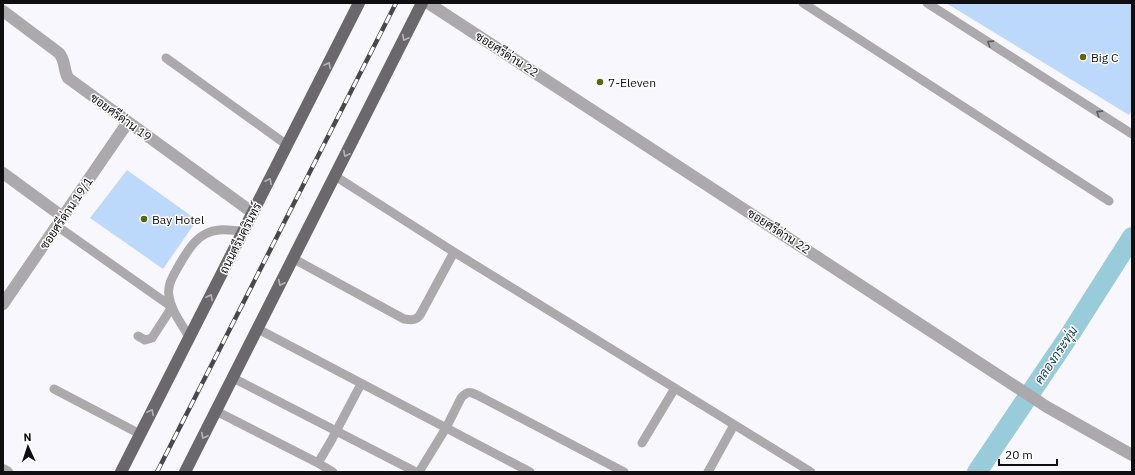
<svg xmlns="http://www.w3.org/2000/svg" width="1135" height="475" viewBox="0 0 1135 475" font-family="'IBM Plex Sans',Sarabun,sans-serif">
  <rect width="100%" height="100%" fill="#f7f7fd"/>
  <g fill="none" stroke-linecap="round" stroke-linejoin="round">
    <path stroke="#99ccdb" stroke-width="20" d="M977,472L1069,336L1132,237"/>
  </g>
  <path fill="#bcd9fb" d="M946,3H1132V111L1129,115Z
    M127,170L197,220L163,269L90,218Z"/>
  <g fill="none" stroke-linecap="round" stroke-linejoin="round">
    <path stroke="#aba9ab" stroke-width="9" d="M803,3L1109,201
      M927,3L1132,134
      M166,58L287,145
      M335,176L454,252L811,472
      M57,226L172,307L152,338L145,340L138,336
      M294,259L404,319C410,320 416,321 420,315L454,252
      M258,329L530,472
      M189,337C182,324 171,311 169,296C167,285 173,276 178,267C188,250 197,232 219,230C227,229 236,231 244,231
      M233,378L416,472
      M54,389L140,434
      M216,411L318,463
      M642,443L675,388
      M333,472L318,463L331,441L361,384
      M419,472L446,428L461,398C468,390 471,392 479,396L624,472
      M708,472L734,425"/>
    <path stroke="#aba9ab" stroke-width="12" d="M428,3L1047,407L1132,455
      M3,11L59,53C66,61 63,69 68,78L253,213
      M3,173L63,217
      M3,304L128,122
      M3,470L7,472"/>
    <path stroke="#6b686c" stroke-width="12" d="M121,472L359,3
      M185,472L422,3"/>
    <g stroke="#49494c" stroke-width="4.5">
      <path id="rail" d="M157,472L396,3"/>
    </g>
    <use href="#rail" stroke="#fff" stroke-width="3" stroke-dasharray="9" stroke-linecap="butt"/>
  </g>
  <defs><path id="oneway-chevron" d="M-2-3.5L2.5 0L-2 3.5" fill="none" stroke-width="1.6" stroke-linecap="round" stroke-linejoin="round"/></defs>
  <g stroke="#b5b4b6">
    <use href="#oneway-chevron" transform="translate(405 38) rotate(117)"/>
    <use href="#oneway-chevron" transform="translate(328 65) rotate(-63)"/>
    <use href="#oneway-chevron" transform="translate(346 154) rotate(117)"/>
    <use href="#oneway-chevron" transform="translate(269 181) rotate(-63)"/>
    <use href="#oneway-chevron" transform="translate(281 283) rotate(117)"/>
    <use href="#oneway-chevron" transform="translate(210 297) rotate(-63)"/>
    <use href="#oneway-chevron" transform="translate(151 412) rotate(-63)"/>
    <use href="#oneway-chevron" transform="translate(204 436) rotate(117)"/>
  </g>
  <g stroke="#5d5c5e">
    <use href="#oneway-chevron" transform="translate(990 43) rotate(-147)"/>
    <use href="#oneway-chevron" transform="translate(1099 113) rotate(-147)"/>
  </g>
  <g fill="#5d680d" stroke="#fff" stroke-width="1.5">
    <circle cx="1083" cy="57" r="4"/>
    <circle cx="600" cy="82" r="4"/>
    <circle cx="144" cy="219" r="4"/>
  </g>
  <g text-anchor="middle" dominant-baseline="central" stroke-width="3" stroke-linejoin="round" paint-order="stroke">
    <g font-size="12" fill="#0f0f11" stroke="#fff">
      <text transform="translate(507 54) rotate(33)">ซอยศรีด่าน 22</text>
      <text transform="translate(121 117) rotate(36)">ซอยศรีด่าน 19</text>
      <text transform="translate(66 213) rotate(-56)">ซอยศรีด่าน 19/1</text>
      <text transform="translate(779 231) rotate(33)">ซอยศรีด่าน 22</text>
      <text transform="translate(240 238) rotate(-63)">ถนนศรีนครินทร์</text>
    </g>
    <g font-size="12" fill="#0f0f11" stroke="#fff" text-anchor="start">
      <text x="1091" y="57">Big C</text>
      <text x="608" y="82">7-Eleven</text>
      <text x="152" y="219">Bay Hotel</text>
    </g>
    <g font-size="13" font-style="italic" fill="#113f4a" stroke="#fff">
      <text transform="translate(1056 355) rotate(-56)">คลองกระทุ่ม</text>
    </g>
  </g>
  <rect width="1135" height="475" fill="none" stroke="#0f0f11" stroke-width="8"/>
  <g transform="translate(28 447) rotate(357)" stroke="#ffffff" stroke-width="3" paint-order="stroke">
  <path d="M0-3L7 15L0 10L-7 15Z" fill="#0f0f11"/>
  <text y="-6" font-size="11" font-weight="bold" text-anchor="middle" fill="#0f0f11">N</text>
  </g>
  <path d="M999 459v6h58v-6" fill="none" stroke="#0f0f11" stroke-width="2"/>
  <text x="1005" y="459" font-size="12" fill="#0f0f11" stroke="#ffffff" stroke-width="3" paint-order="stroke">20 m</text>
</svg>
